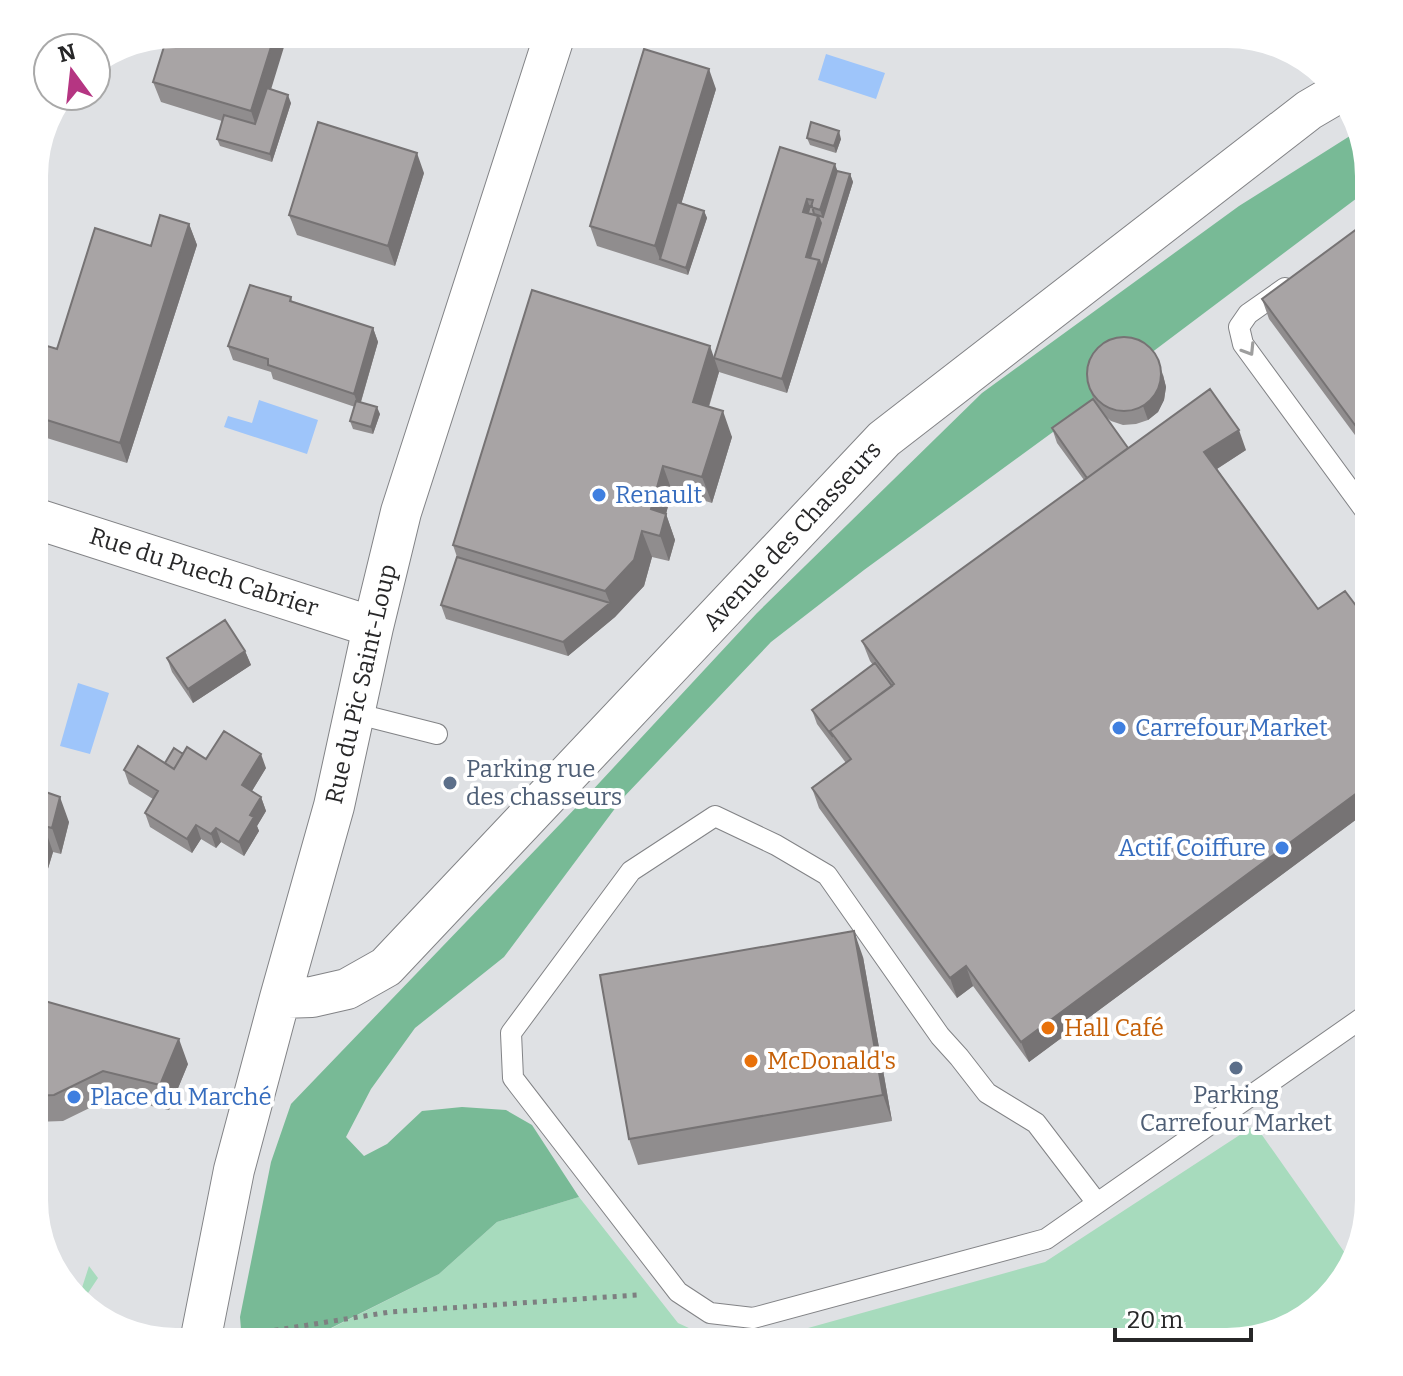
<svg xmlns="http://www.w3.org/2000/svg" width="1403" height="1376" viewBox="0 0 1403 1376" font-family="Bitter,serif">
  <rect width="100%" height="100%" fill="#dfe1e4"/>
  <path fill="#a7dbbd" d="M1255,1125L1352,1263L1321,1306L1227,1342H290L326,1331L439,1274L497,1222L579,1197L678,1323L719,1342L765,1340L1045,1262Z
    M89,1266L98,1278L88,1293L78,1300L73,1297H79Z"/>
  <path fill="#78ba96" d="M1353,134L1369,176V189L1147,356L1094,402L864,570L771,642L622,799L504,957L415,1028L371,1089L346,1137L364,1156L387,1144L422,1111L462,1107L506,1110L532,1125L579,1197L497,1222L439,1274L325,1331L290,1342H242L240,1317L271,1162L291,1104L588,795L757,613L982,393L1239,206Z"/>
  <path fill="#9ec5fa" d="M826,54L885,73L876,99L818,80Z
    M259,400L318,420L307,454L224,427L228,416L252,423Z
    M78,683L109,693L90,754L60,746Z"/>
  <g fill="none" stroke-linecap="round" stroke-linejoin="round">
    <g stroke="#828386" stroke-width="22">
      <path id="lane" d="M1285,288L1248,314L1239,327L1243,344L1369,516
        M354,713L437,734
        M1097,1203L1036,1123L987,1093L959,1057L940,1036L827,875L776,845L715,816L631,871L511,1033L513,1078L678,1292L710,1313L753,1318L1046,1239L1369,1013"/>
    </g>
    <g stroke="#828386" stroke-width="42">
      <path id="street" d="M34,518L373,627
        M280,998L312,997L347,989L386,967L884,439L1309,110L1338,93
        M200,1342L234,1170L280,998L334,806L373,627L401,512L555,34"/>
    </g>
    <path stroke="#7e7f81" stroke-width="5" stroke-dasharray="4 6" stroke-linecap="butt" d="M245,1335L390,1312L637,1295"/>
    <use href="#lane" stroke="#fff" stroke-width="20"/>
    <use href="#street" stroke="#fff" stroke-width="40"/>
  </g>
  <path fill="#908d8e" d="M706,34H724L722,39Z
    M153,82L271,90L291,103L272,162L220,146L217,139L222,121L161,102Z
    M716,89L681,204L704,211L707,218L688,275L597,246L590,226Z
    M807,138L841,139L836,153L810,145Z
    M780,147L837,171L850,174L853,182L787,393L719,372L709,407L732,437L712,503L672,491L666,514L675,540L669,561L652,557L644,586L615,617L568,656L446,619L441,605L457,557L453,545L714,358Z
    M424,173L395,266L297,235L289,215Z
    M1369,220V454L1269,319L1262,299Z
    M189,224L197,245L127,463L34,434V342L57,349L151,246Z
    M291,297L292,302L373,328L378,342L361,402L380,414L373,434L353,429L350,421L355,407L273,379L271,372L233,360L228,346Z
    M1163,375L1166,387L1164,400L1158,412L1148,420L1136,424L1123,425L1111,421L1105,416L1128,448L1246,450L1217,469L1318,609L1369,623V810L1029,1062L973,986L957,998L819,808L812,788L846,763L817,724L812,710L873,665L870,661L862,641L1084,480L1057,443L1052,428L1094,400L1089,388Z
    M245,651L251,665L193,703L172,672L167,658Z
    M183,754L206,759L266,768L252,791L261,797L266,811L257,826L259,831L244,856L221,842L216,848L201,839L192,853L150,827L145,813L153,799L129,784L124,770L165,763Z
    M34,788L69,822L61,854L53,852L34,915Z
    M863,957L892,1121L638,1165L629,1139Z
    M34,998L188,1064L169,1110L112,1097L63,1121L34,1122Z"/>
  <path fill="#767374" d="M275,34H288L258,132L251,111Z
    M709,69L716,89L664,261L660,259L655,246Z
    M288,95L291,103L272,162L270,154Z
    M839,131L841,139L836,153L834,146Z
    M417,153L424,173L395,266L388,246Z
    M835,164L840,178L825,224L820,210Z
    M850,174L853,182L787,393L782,379L819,260Z
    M807,199L812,213L810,220L803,212Z
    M704,211L707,218L688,275L686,268Z
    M818,216L823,230L813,265L806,257Z
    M189,224L197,245L127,463L120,443Z
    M373,328L378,342L359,408L354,394Z
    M710,346L719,372L702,428L693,402Z
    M1158,361L1163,375L1166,387L1164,400L1158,412L1148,420L1143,406Z
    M377,407L380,414L373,434L371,427Z
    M723,411L732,437L712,503L702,477Z
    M1239,430L1246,450L1212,472L1204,452Z
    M663,466L672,491L666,514L675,540L669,561L651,509Z
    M642,531L652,557L644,586L615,617L568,656L563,642L610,603L605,591Z
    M245,651L251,665L193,703L188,689Z
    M261,754L266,768L247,799L242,785Z
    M1369,784V810L1029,1062L1021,1042Z
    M60,797L69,822L61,854L52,828Z
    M261,797L266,811L257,826L259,831L244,856L239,842L250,815Z
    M196,825L201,839L192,853L187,839Z
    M44,826L53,852L34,915V859Z
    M216,828L221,842L216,848L211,834Z
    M854,931L863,957L892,1121L883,1095Z
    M966,966L973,986L957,998L950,978Z
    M179,1039L188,1064L169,1110L160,1085Z"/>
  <path fill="#a8a4a5" stroke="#767374" stroke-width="2" d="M176,34H275L251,111L153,82L167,37Z
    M644,49L709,69L655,246L590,226Z
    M267,88L288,95L270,154L217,139L224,115L255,124Z
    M318,122L417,153L388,246L289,215Z
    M811,122L839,131L834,146L807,138Z
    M780,147L835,164L820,210L811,207L813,200L807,199L803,212L818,216L806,257L819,260L782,379L714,358Z
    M837,171L850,174L822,267L819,260L810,258L821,223L818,216L808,213L810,206H812L814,214L823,217Z
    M677,202L704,211L686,268L660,259Z
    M160,215L189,224L120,443L34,416V342L57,349L95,228L151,246Z
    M1369,220V444L1262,299Z
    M250,285L291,297L290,301L373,328L354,394L268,365V359L228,346Z
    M532,290L710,346L693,402L723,411L702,477L663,466L651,509L666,514L660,536L642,531L634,560L605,591L453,545Z
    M1087 374a37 37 0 1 1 74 0a37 37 0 1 1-74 0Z
    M1210,389L1239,430L1204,452L1318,609L1345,591L1369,623V784L1021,1042L966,966L950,978L812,788L851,759L830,731L894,684L862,641Z
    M1093,399L1128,448L1087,478L1052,428Z
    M356,401L377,407L371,427L350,421Z
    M457,557L610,603L563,642L441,605Z
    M225,620L245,651L188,689L167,658Z
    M875,663L892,686L830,731L833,737L812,710Z
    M224,731L261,754L242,785L261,797L250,815L254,817L239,842L216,828L211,834L196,825L187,839L145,813L158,791L124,770L138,746L174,769L187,747L206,759Z
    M174,748L183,754L174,769L165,763Z
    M34,788L60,797L52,828L44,826L34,859Z
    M854,931L883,1095L629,1139L600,975Z
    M34,998L179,1039L160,1085L103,1071L54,1095L34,1096Z"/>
  <defs><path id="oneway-chevron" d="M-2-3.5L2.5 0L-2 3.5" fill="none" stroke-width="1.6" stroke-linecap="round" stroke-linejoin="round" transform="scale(2)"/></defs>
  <use stroke="#9e9e9e" href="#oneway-chevron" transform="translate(1249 350) rotate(58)"/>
  <g fill="#3f7fe0" stroke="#fff" stroke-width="3">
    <circle cx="599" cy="495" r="8"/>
    <circle cx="1119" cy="728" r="8"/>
    <circle cx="1282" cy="848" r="8"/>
    <circle cx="74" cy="1097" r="8"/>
  </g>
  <g fill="#5c6f8a" stroke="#fff" stroke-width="3">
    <circle cx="450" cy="783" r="8"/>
    <circle cx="1236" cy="1068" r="8"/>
  </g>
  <g fill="#e8710a" stroke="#fff" stroke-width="3">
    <circle cx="1048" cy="1028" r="8"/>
    <circle cx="751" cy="1061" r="8"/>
  </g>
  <g text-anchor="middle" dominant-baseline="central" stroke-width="8" stroke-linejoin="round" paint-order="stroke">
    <g font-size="24" fill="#366cbe" stroke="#fff" text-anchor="start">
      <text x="615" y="495">Renault</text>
      <text x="1135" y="728">Carrefour Market</text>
      <text x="1266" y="848" text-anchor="end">Actif Coiffure</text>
      <text x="90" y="1097">Place du Marché</text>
    </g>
    <g font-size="24" fill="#272728" stroke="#fff">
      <text transform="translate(792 536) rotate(-47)">Avenue des Chasseurs</text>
      <text transform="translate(204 572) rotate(18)">Rue du Puech Cabrier</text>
      <text transform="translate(361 684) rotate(-77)">Rue du Pic Saint-Loup</text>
    </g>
    <g font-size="24" fill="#4e5e75" stroke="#fff" text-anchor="start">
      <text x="466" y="769">Parking rue<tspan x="466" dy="28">des chasseurs</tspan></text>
      <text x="1236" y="1095" text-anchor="middle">Parking<tspan x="1236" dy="28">Carrefour Market</tspan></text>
    </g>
    <g font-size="24" fill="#c56008" stroke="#fff" text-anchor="start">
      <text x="1064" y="1028">Hall Café</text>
      <text x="767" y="1061">McDonald's</text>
    </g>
  </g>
  <path d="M0 0H1403V1376H0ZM176 48H1227A128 128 0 0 1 1355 176V1200A128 128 0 0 1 1227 1328H176A128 128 0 0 1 48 1200V176A128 128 0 0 1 176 48Z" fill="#fff" fill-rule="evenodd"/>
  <g transform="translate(72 72) rotate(345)"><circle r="38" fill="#ffffff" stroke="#a9a9a9" stroke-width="2"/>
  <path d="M0-6L14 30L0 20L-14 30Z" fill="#b53582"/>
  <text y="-12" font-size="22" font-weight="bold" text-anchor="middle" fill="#272728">N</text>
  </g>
  <path d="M1115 1328v12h136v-12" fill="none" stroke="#272728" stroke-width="4"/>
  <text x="1127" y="1328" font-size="24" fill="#272728" stroke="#ffffff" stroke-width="6" paint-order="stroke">20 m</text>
</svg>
